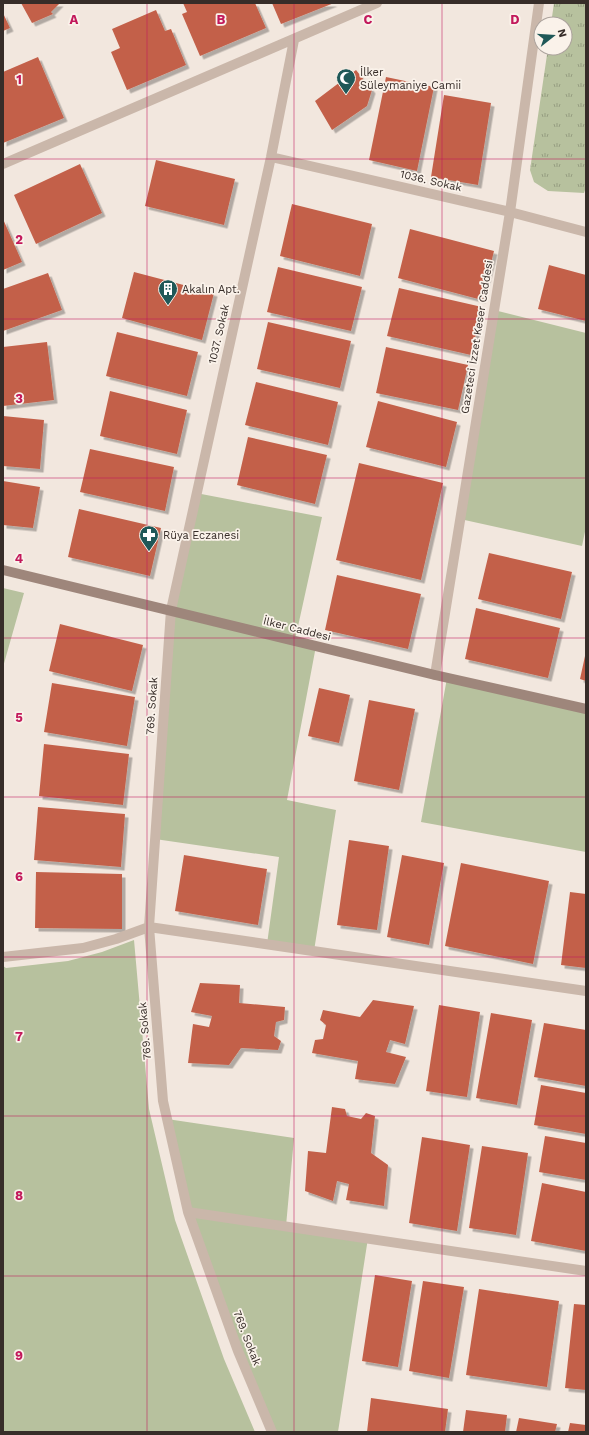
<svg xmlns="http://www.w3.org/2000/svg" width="589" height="1435" viewBox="0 0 589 1435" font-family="'Work Sans',sans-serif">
  <defs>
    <pattern id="park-tufts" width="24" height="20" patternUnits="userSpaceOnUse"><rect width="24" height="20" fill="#b7c19e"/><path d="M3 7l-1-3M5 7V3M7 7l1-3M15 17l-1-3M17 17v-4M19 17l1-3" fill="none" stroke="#969d81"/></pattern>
    <filter id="shadow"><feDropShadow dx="3.5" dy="3.5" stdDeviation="0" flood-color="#0004"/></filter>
  </defs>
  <rect width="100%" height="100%" fill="#f2e7de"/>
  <path fill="#b7c19e" d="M494,310L586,333V527L582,546L460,519Z
    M196,493L322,517L295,640L316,646L287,800L336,810L314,951L267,944L279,857L155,839L171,610Z
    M3,588L24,593L3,667Z
    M447,678L586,709V852L421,822Z
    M134,940L149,1109L175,1220L224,1359L255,1432H3V966L6,968L68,961L102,952Z
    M167,1119L294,1138L286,1226L368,1238L338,1432H272L188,1212Z"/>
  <path fill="url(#park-tufts)" d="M554,3H586V187L584,193L548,191L534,182L530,170L548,48H565V24H551Z"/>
  <path fill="#c3614a" filter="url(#shadow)" d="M21,3H60L51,12L53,14L32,23Z
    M183,3H255L266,28L200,56L182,14L187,12Z
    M272,3H334L281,24Z
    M156,10L165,31L171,29L186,65L127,90L111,52L120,48L112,29Z
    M3,13L10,28L3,31Z
    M38,57L64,118L3,143V72Z
    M356,70L372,90L367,106L332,130L315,101Z
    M386,77L434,87L417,171L369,160Z
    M444,95L491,103L478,185L431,177Z
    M156,160L235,179L224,225L145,206Z
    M80,164L102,213L36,244L14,195Z
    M292,204L372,224L360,276L280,256Z
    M3,219L22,262L3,270Z
    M410,229L494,251L482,300L398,278Z
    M549,265L586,275V321L538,309Z
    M278,267L362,287L351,331L267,312Z
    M134,272L214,293L202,340L122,318Z
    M48,273L62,310L3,331V289Z
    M399,288L482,307L471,355L387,336Z
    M268,322L351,341L340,388L257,369Z
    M117,332L198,352L187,396L106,376Z
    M47,342L54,400L3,406V347Z
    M386,347L468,365L458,410L376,393Z
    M256,382L338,402L328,445L245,425Z
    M110,391L187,410L177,454L100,436Z
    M378,401L457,422L446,467L366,447Z
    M3,416L44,420L40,469L3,466Z
    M248,437L327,455L315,504L237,485Z
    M90,449L174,467L165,511L80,492Z
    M359,463L443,483L421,580L336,560Z
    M3,481L40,487L33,528L3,525Z
    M79,509L161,528L150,576L68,557Z
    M489,553L572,572L561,619L478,599Z
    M337,575L421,594L408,649L325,630Z
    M476,608L560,628L548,678L465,659Z
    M60,624L143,645L132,691L49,671Z
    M585,656H586V681L580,679Z
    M52,683L135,697L127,746L44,732Z
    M319,688L350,695L339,743L308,736Z
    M369,700L415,709L399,790L354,781Z
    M44,744L129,754L123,805L39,796Z
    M38,807L125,814L121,867L34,860Z
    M349,840L389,846L377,930L337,925Z
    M184,855L267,869L258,925L175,911Z
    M402,855L444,863L429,945L387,937Z
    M461,863L549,881L533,964L445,946Z
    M36,872L122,874V929L35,928Z
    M570,892L586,894V968L561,965Z
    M200,983L240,985L239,1003L285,1007L284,1020L276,1022L274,1036L281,1041L278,1050L241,1048L229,1065L188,1063L193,1024L209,1027L212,1016L191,1012Z
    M373,1000L414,1006L405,1044L390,1040L386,1052L406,1057L395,1084L355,1079L358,1061L312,1053L315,1040L323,1039L326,1025L320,1020L323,1010L360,1017Z
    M439,1005L480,1012L467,1097L426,1091Z
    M491,1013L532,1020L517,1105L476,1098Z
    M544,1023L586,1030V1086L534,1077Z
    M541,1085L586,1093V1134L534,1125Z
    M332,1107L345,1109L347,1116L361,1119L366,1113L375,1116L371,1153L388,1165L384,1206L346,1200L349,1184L337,1181L333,1201L305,1191L308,1151L326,1153Z
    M545,1136L586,1143V1180L539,1172Z
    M422,1137L470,1145L457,1231L409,1223Z
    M482,1146L528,1153L516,1235L469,1228Z
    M542,1183L586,1192V1251L531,1241Z
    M375,1275L412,1281L398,1367L362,1361Z
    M423,1281L464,1287L449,1378L409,1371Z
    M479,1289L559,1301L547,1387L466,1375Z
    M574,1304L586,1305V1390L565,1388Z
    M371,1398L448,1409L445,1432H367Z
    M466,1410L507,1415L505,1432H463Z
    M519,1418L557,1424L555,1432H516Z
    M570,1423L586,1425V1432H568Z"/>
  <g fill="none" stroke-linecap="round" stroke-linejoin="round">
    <path stroke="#cab7aa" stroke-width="10" d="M271,157L510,212L586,232
      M3,164L377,3
      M435,675L510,212L539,3
      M3,957L83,948L116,939L149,927L586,991
      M188,1212L586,1271
      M272,1432L238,1351L188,1212L163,1101L149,927L171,610L271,157L294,40"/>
    <path stroke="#9e867b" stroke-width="10" d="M3,570L435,675L586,709"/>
  </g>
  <path fill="none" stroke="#c2185b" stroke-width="1" stroke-opacity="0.55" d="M147,3V1432M294,3V1432M442,3V1432M3,159H586M3,319H586M3,478H586M3,638H586M3,797H586M3,957H586M3,1116H586M3,1276H586"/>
  <defs>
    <g id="mosque-pin" transform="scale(1)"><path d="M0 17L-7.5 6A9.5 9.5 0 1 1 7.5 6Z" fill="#1f5858" stroke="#faf2ea"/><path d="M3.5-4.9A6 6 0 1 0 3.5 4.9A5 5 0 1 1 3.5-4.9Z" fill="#fff"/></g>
    <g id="building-pin" transform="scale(1)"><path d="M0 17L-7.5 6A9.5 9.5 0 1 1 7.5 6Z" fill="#1f5858" stroke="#faf2ea"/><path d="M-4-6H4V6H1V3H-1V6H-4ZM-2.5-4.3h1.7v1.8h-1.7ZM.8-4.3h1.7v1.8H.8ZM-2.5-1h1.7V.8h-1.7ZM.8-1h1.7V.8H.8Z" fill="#fff"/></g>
    <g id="pharmacy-pin" transform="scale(1)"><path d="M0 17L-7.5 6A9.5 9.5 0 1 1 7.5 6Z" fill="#1f5858" stroke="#faf2ea"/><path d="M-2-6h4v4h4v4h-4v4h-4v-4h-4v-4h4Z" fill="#fff"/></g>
  </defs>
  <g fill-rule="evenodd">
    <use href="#mosque-pin" x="346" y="78"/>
    <use href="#building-pin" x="168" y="289"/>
    <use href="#pharmacy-pin" x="149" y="535"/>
  </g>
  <g text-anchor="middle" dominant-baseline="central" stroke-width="3.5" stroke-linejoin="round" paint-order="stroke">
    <g font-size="11" fill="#372d29" stroke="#faf2ea" text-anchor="start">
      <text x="360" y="72">İlker<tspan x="360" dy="13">Süleymaniye Camii</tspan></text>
      <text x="182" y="289">Akalın Apt.</text>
      <text x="163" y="535">Rüya Eczanesi</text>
    </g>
    <g font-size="11" fill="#372d29" stroke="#faf2ea">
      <text transform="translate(431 181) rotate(13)">1036. Sokak</text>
      <text transform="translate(219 334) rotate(-77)">1037. Sokak</text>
      <text transform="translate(477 337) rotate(-81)">Gazeteci İzzet Keser Caddesi</text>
      <text transform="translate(297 629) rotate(14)">İlker Caddesi</text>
      <text transform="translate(152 706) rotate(-86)">769. Sokak</text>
      <text transform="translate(145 1031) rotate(-95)">769. Sokak</text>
      <text transform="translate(247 1338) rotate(69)">769. Sokak</text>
    </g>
  </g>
  <g font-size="13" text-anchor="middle" font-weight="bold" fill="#c2185b" stroke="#faf2ea" stroke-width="3.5" stroke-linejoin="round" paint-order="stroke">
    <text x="74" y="24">A</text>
    <text x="221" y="24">B</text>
    <text x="368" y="24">C</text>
    <text x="515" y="24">D</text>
    <text x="19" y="84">1</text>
    <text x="19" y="244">2</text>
    <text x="19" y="403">3</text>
    <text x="19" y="563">4</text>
    <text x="19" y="722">5</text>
    <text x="19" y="881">6</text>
    <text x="19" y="1041">7</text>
    <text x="19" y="1200">8</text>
    <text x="19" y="1360">9</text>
  </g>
  <rect width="589" height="1435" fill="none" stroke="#372d29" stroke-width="8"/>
  <g transform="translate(553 36) rotate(73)"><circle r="19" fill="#faf2ea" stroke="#aca39d"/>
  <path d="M0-3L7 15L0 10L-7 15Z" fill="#1f5858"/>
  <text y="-6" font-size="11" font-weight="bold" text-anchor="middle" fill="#372d29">N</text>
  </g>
</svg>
